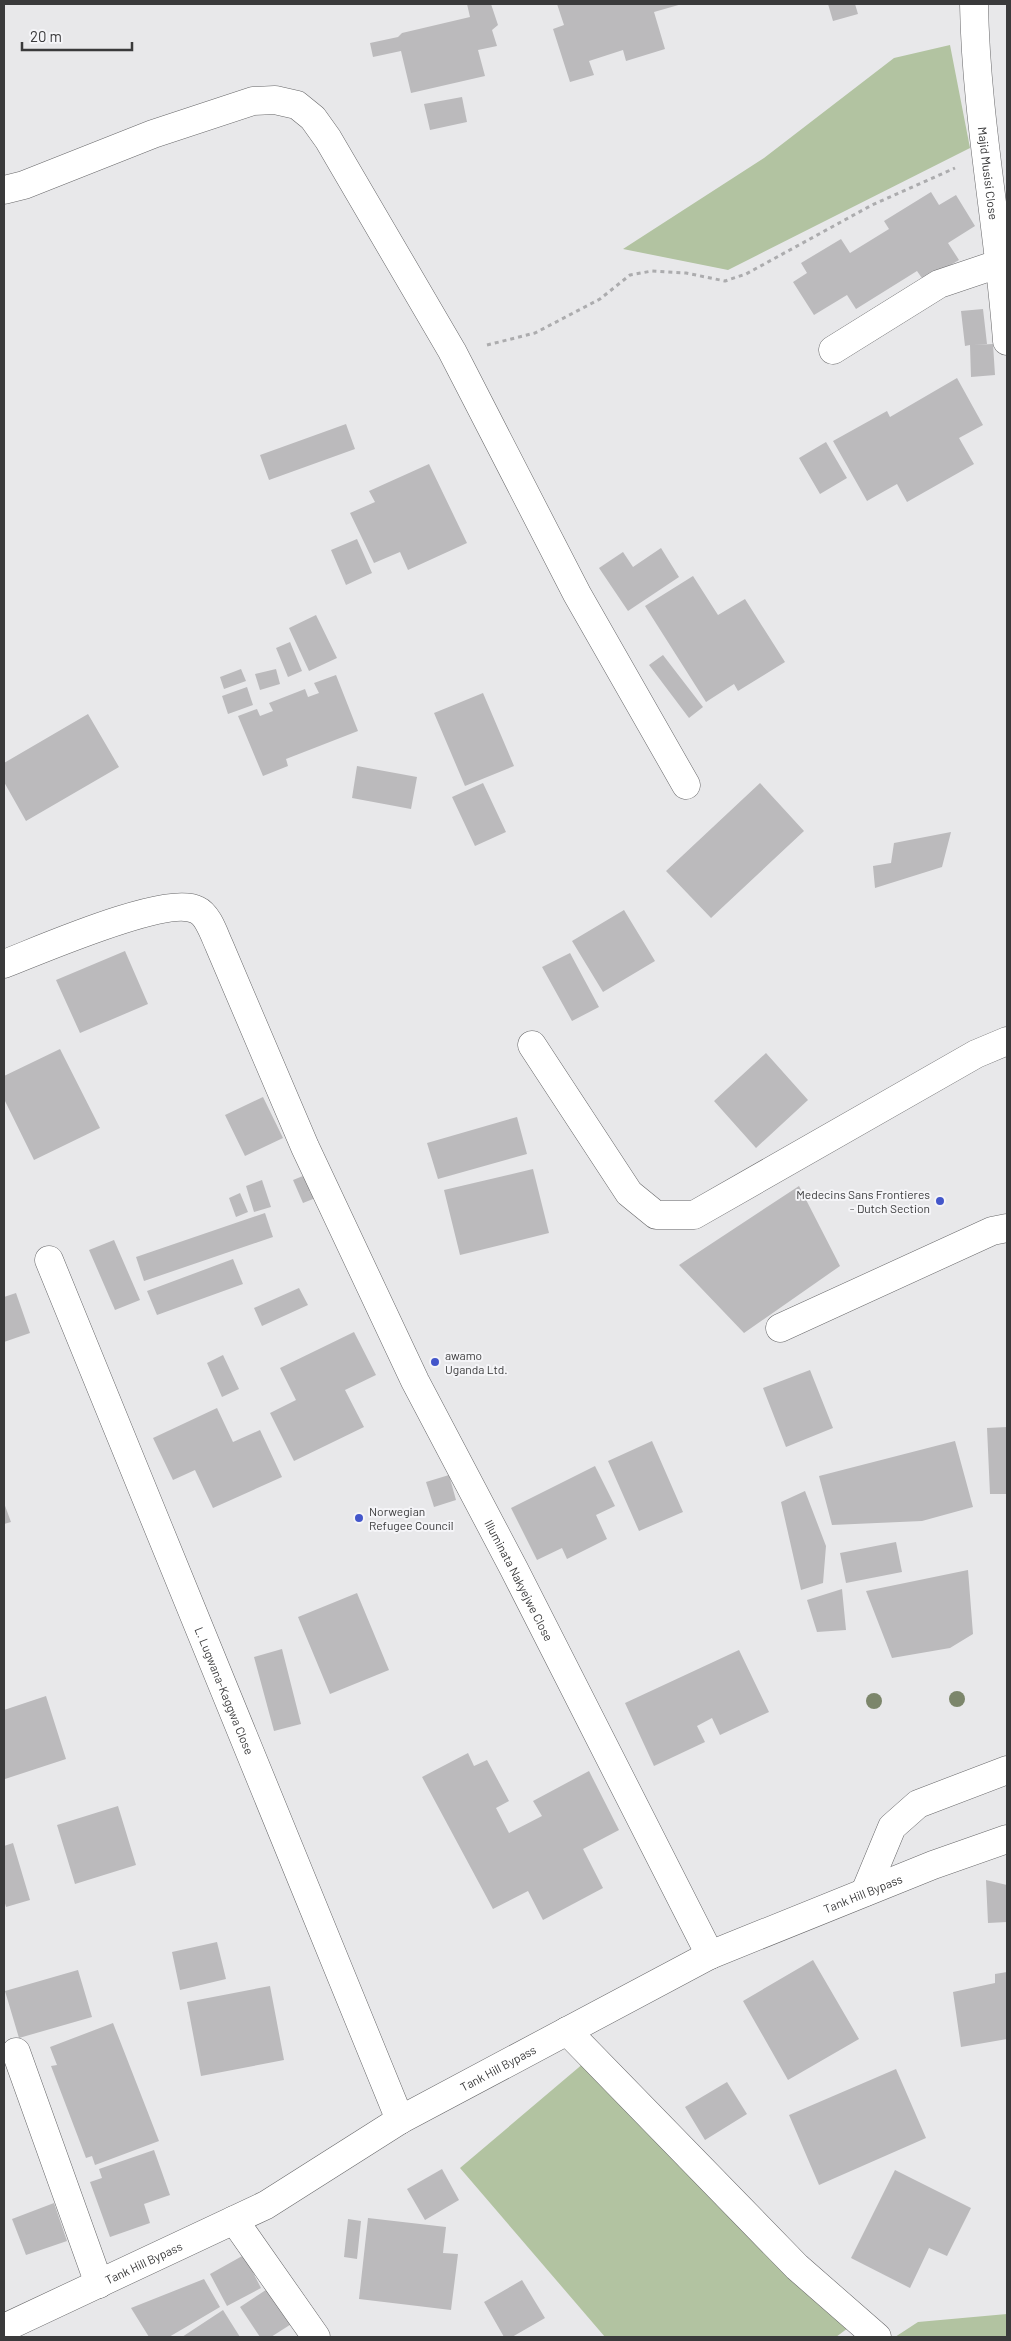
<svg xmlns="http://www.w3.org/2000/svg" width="1011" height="2341" viewBox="0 0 1011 2341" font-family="Barlow,sans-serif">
  <rect width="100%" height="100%" fill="#e8e8ea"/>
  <path fill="#b2c3a1" d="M950,45L970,148L728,270L623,249L764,158L894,58Z
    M591,2057L860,2319L836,2337H605L460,2168Z
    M1007,2314V2337H895L918,2322Z"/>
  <path fill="#bbbabc" d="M467,4H491L498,25L492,30L497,46L478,50L485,76L411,93L401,51L373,57L370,43L398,37L402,33L470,17Z
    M557,4H682L654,12L665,49L626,61L623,50L589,61L594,75L570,82L553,29L564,25Z
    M828,4H855L858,14L833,21Z
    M462,97L467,122L430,130L424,104Z
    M931,192L939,205L956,195L975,226L948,243L959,260L924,281L917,271L856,309L847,295L814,315L793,282L807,273L801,263L841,239L850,253L889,229L884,221Z
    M983,309L987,344L974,345L993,344L995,375L971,377L970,345L965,346L961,311Z
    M957,378L983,425L959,438L974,464L907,502L897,484L867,501L833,441L887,411L890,417Z
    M346,424L355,449L269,480L260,455Z
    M826,442L847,478L820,494L799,458Z
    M429,464L467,543L408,570L400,552L374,563L350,513L375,502L369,491Z
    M357,539L372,573L346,585L331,550Z
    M661,548L679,577L628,611L599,568L623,552L633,567Z
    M693,576L718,615L745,599L785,662L738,691L734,684L706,702L645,606Z
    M316,615L337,658L309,671L289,628Z
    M290,642L302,671L288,677L276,648Z
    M663,655L703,707L689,718L649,665Z
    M241,669L246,681L224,689L220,677Z
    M276,669L280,684L260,690L255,674Z
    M336,675L358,731L286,759L288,766L263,776L238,716L257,709L260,716L273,711L269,703L305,689L308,697L319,693L314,683Z
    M247,687L253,705L228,714L222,696Z
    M483,693L514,766L465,786L434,713Z
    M88,714L119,767L26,821L4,782V763Z
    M357,766L417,777L411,809L352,798Z
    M483,783L506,832L475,846L452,797Z
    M760,783L804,831L711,918L666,871Z
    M951,832L942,867L875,888L873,866L891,863L894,843Z
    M624,910L655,961L603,992L572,941Z
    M125,951L148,1004L80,1033L56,980Z
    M570,953L599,1007L572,1021L542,967Z
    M60,1049L100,1128L34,1160L4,1099V1076Z
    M766,1053L808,1100L756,1148L714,1101Z
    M263,1097L283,1138L245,1156L225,1115Z
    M517,1117L527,1154L438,1179L427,1143Z
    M533,1169L549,1233L460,1255L444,1190Z
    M313,1172L323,1195L303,1203L293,1180Z
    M262,1180L271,1207L254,1212L246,1186Z
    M799,1186L840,1266L744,1333L679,1265Z
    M240,1193L248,1212L236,1217L229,1198Z
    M265,1213L273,1237L144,1281L136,1257Z
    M114,1240L140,1300L115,1310L89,1250Z
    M233,1259L243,1284L157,1315L147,1291Z
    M299,1288L308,1305L262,1326L254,1308Z
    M16,1293L30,1333L4,1342V1297Z
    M354,1332L376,1375L345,1390L364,1427L294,1461L270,1413L296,1400L280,1368Z
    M223,1355L239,1389L222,1397L207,1363Z
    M810,1370L833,1428L786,1447L763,1388Z
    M217,1408L233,1442L260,1430L282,1477L213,1508L195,1470L173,1480L153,1438Z
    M1007,1427V1494H990L987,1428Z
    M652,1441L683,1512L639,1531L608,1461Z
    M955,1441L973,1507L922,1521L832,1525L819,1476Z
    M595,1466L615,1506L596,1515L607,1539L567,1559L562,1548L537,1560L511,1508Z
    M449,1475L456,1500L434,1507L426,1482Z
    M805,1491L826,1546L823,1583L801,1590L781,1502Z
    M4,1503L11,1522L4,1524Z
    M896,1542L902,1572L846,1583L840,1553Z
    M968,1570L973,1634L950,1648L892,1658L866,1591Z
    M842,1589L846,1630L817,1632L807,1600Z
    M357,1593L389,1670L330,1694L298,1617Z
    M282,1649L301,1724L274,1731L254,1657Z
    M739,1650L769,1712L720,1735L712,1718L697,1726L705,1742L654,1766L625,1703Z
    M46,1696L66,1759L5,1779L4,1710Z
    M468,1753L474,1766L487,1760L509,1801L496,1808L509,1833L542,1816L533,1801L589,1771L619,1830L583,1849L603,1888L543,1920L528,1891L493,1909L422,1777Z
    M118,1806L136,1865L75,1884L57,1825Z
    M13,1843L30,1900L6,1907L4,1900V1846Z
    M986,1880L1007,1885V1922L988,1923Z
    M217,1942L226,1979L180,1990L172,1952Z
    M813,1960L859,2039L788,2080L743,2001Z
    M78,1970L92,2017L19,2038L5,1991Z
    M1007,1972V2039L961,2047L953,1992L995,1983V1974Z
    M270,1986L284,2060L201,2076L187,2002Z
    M113,2023L159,2141L95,2165L92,2156L86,2158L51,2066L57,2065L50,2047Z
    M896,2069L926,2138L819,2185L789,2115Z
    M727,2082L747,2114L705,2140L685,2107Z
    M154,2150L170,2195L144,2204L150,2223L110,2237L90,2182L102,2178L99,2169Z
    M442,2169L459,2200L425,2220L407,2189Z
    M895,2170L971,2208L947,2256L929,2248L910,2288L851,2258Z
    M54,2203L67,2241L26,2255L12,2219Z
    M368,2218L446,2227L443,2253L458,2254L451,2310L359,2299Z
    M348,2219L361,2221L357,2259L344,2257Z
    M244,2255L261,2288L227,2306L210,2274Z
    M204,2279L220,2307L169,2337H149L131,2308Z
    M522,2280L545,2318L512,2337H504L484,2302Z
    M272,2286L296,2321L271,2337H260L240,2307Z
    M223,2310L240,2337H182Z"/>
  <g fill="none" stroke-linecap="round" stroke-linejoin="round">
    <g stroke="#676769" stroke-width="29">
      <g id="minor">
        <path id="s1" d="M974,4C976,117 999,229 1007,341"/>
        <path d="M4,190L24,185L153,134L253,101L275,100L297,105L313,118L328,139L452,351L577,594L686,785"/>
        <path d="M833,350L939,284L1007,261"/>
        <path id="s2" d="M4,964C38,951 167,894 197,910C208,915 214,934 219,945L305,1147L415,1381L514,1569L710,1955"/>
        <path d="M532,1045L629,1193L656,1215H694L976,1054L1007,1041"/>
        <path id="s3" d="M49,1260L400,2120"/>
        <path d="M780,1328L992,1231L1007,1228"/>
        <path d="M865,1892L892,1827L918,1804L1007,1770"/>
        <path d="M567,2031L797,2267L877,2337"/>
        <path d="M16,2052L99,2284"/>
        <path d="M234,2220L316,2337"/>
        <path id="s4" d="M4,2328L266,2205L400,2120L710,1955L933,1865L1007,1839"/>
      </g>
    </g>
    <path stroke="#acacae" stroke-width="3" stroke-dasharray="4 4" stroke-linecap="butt" d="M487,345L535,333L600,299L630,275L652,271L686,273L725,281L746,274L872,205L955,168"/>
    <use href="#minor" stroke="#fff" stroke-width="28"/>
  </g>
  <g fill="#7c866b">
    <circle cx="957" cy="1699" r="8"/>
    <circle cx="874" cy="1701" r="8"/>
  </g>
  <g fill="#4356ca" stroke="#f5f5f8" stroke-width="2">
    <circle cx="940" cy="1201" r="5"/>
    <circle cx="435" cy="1362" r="5"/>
    <circle cx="359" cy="1518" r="5"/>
  </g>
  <g text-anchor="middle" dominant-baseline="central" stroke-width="4" stroke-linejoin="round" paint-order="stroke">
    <g font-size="12" fill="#3a3a3b" stroke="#f5f5f8">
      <text stroke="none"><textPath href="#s1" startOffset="170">Majid Musisi Close</textPath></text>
      <text stroke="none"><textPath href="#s2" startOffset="948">Illuminata Nakyejwe Close</textPath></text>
      <text stroke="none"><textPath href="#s3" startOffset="465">L. Lugwana-Kaggwa Close</textPath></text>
      <text stroke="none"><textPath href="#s4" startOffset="964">Tank Hill Bypass</textPath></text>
      <text stroke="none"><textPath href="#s4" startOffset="559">Tank Hill Bypass</textPath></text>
      <text stroke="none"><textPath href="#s4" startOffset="154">Tank Hill Bypass</textPath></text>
    </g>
    <g font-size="12" fill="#3a3a3b" stroke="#f5f5f8" text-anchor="start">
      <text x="930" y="1194" text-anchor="end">Medecins Sans Frontieres<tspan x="930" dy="14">- Dutch Section</tspan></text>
      <text x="445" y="1355">awamo<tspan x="445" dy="14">Uganda Ltd.</tspan></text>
      <text x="369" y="1511">Norwegian<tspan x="369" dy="14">Refugee Council</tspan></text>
    </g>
  </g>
  <rect width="1011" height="2341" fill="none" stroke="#3a3a3b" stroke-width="10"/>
  <path d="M22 42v8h110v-8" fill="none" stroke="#3a3a3b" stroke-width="2.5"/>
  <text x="30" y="42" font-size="15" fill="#3a3a3b" stroke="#f5f5f8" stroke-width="4" paint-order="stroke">20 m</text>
</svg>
